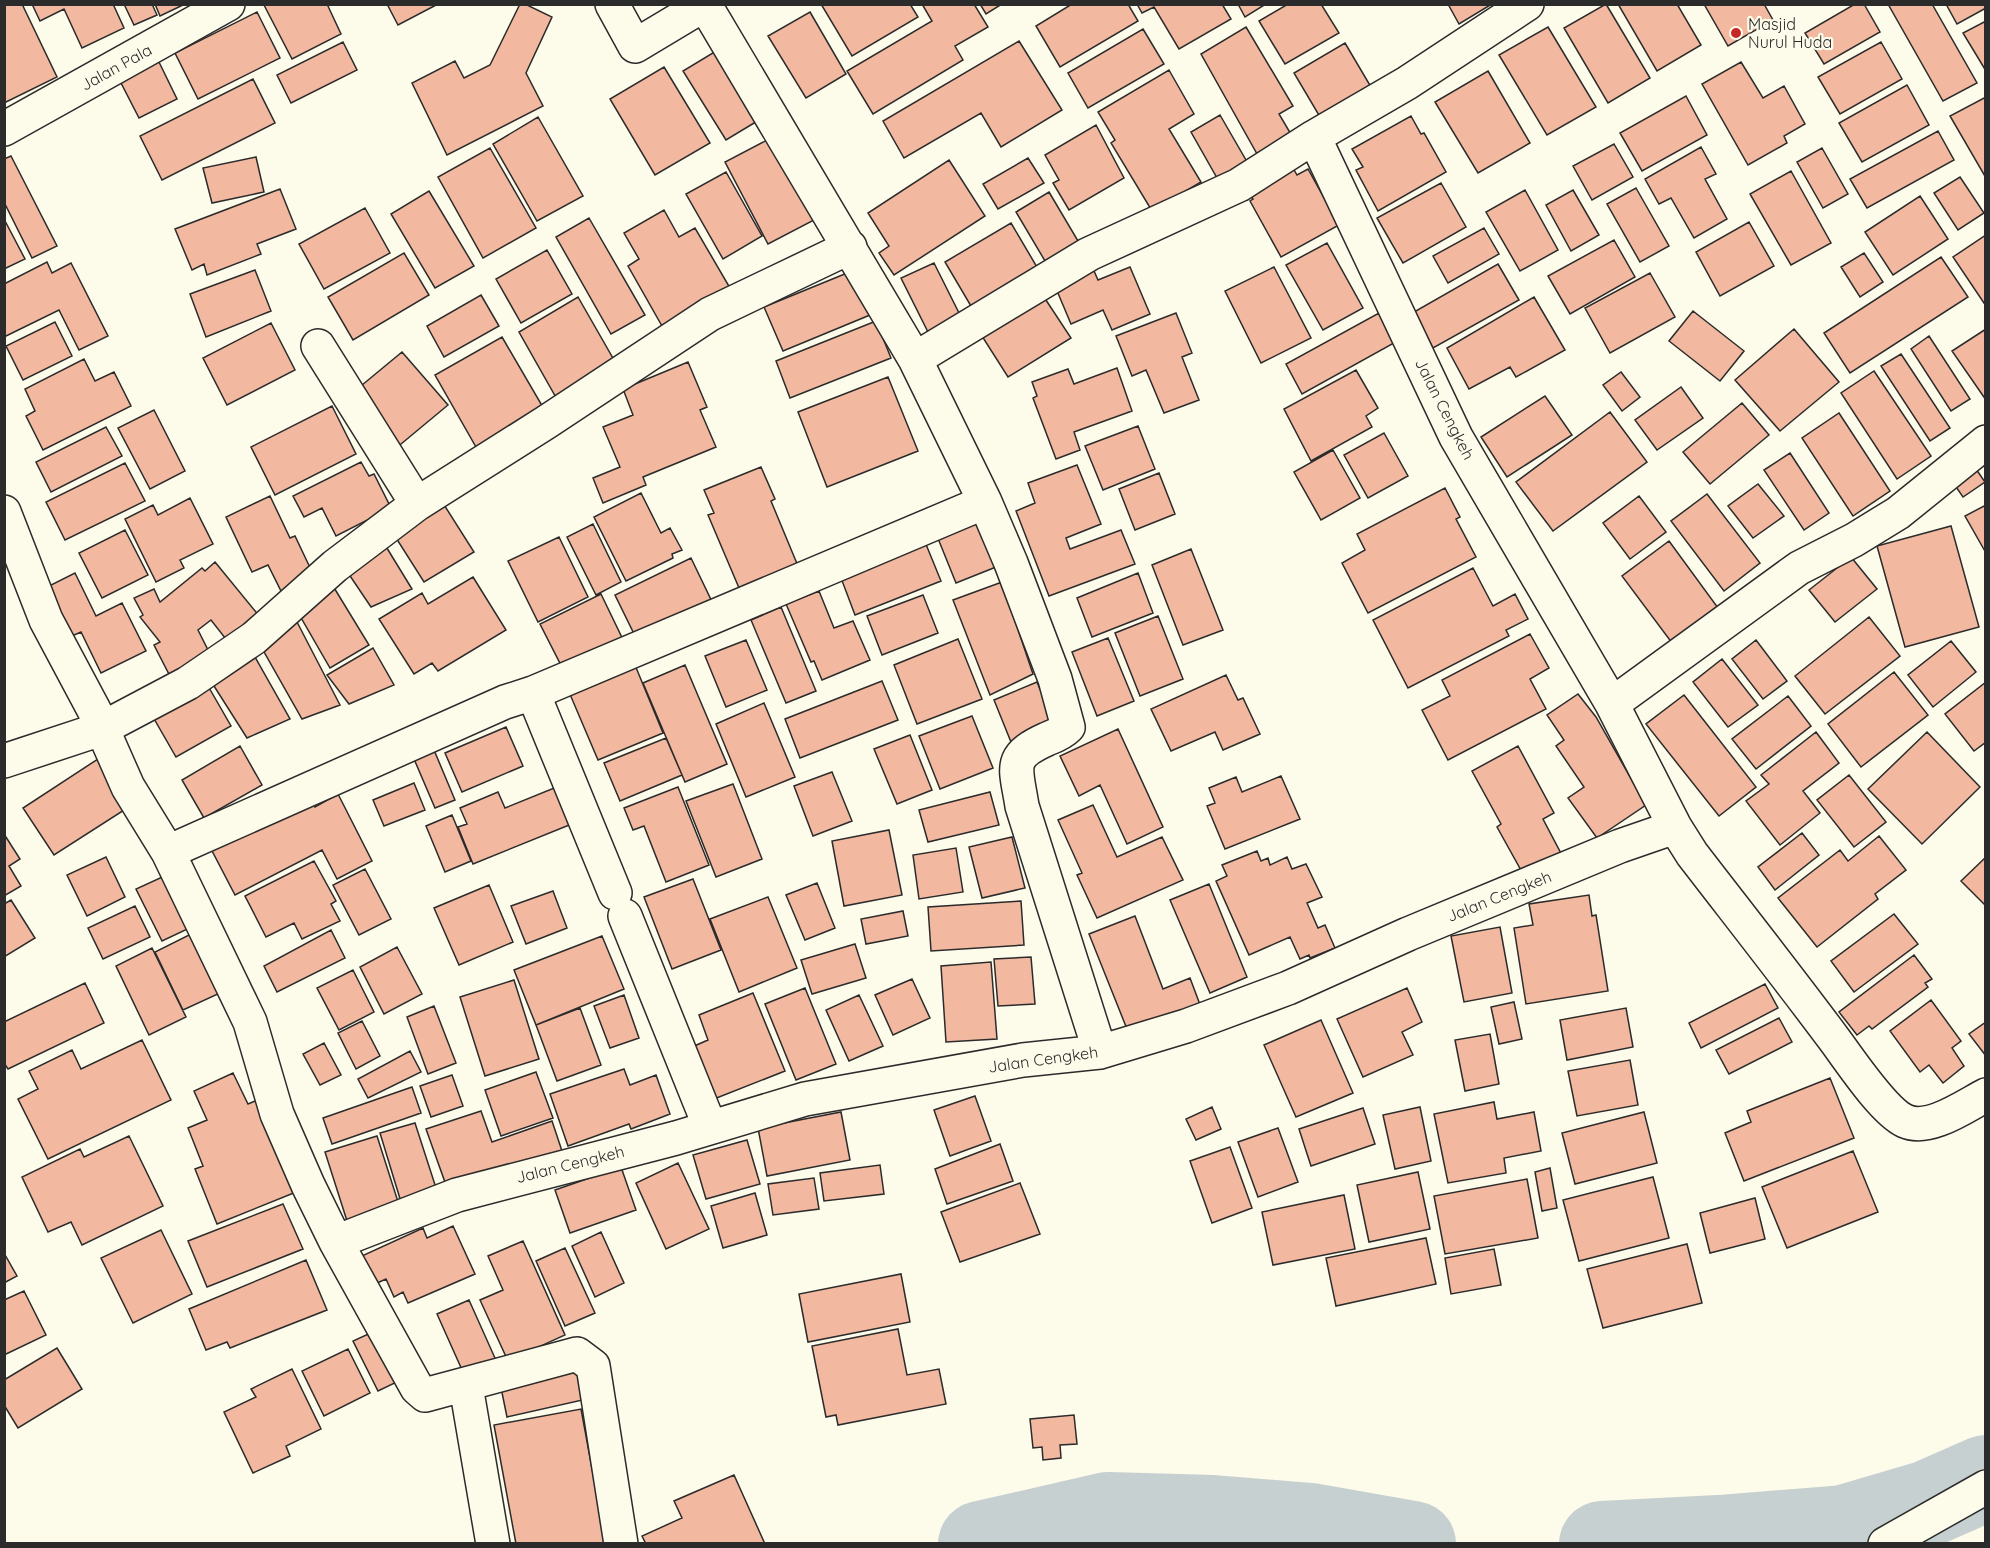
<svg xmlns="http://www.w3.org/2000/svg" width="1990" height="1548" viewBox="0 0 1990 1548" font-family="Quicksand,sans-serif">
  <rect width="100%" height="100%" fill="#fdfbea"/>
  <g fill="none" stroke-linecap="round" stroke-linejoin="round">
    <path stroke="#c7d0d0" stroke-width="86" d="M981,1544L1108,1515L1213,1518L1311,1526L1413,1544
      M1602,1544L1719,1538L1844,1528L1929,1503L1986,1478"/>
  </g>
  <path fill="#f2b8a0" stroke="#2b2b2b" stroke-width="1.5" d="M4,4H22L57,77L4,103Z
    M32,4H113L124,28L82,48L64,9L40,21Z
    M124,4H152L157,15L134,25Z
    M155,4H185L160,16Z
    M327,4L341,34L292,59L264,5Z
    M387,4H438L398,25Z
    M520,4H525L552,17L526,73L543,106L447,155L412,83L455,61L464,78L490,65Z
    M821,4H910L918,17L852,56Z
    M922,4H974L988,27L955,46L963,60L873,114L847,71L932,21Z
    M980,4H1002L986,14Z
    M1072,4H1128L1138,21L1060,67L1036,26Z
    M1137,4H1222L1231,19L1179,49L1154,7L1142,13Z
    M1238,4H1266L1245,17Z
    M1288,4H1321L1339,33L1285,64L1259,21Z
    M1448,4H1492L1459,24Z
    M1606,4L1650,78L1608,103L1564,28Z
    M1618,4H1677L1701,45L1657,71Z
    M1704,4H1764L1773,20L1728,46Z
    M1855,4H1864L1880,32L1824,64L1805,33Z
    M1888,4H1932L1977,83L1943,101Z
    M1946,4H1986V8L1957,24Z
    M257,12L280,58L198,99L175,53Z
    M810,12L846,74L806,98L768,36Z
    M1986,21V71L1963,33Z
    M1246,27L1293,106L1279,114L1295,141L1261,161L1201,54Z
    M1548,27L1596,107L1547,135L1499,55Z
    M1143,29L1164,64L1088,108L1068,73Z
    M1019,41L1062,110L1001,147L981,113L904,158L883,121Z
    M343,42L357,70L291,103L277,75Z
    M1881,42L1902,79L1840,114L1818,77Z
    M1345,43L1371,87L1320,117L1294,73Z
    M721,48L764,117L726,140L683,71Z
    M158,60L177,99L139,118L119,79Z
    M1741,62L1763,98L1784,86L1805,124L1784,136L1787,143L1748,165L1702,84Z
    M664,67L710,143L655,175L610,99Z
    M1169,70L1194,114L1169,129L1201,182L1152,211L1111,143L1115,140L1098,112Z
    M1488,71L1530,143L1478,173L1435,102Z
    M253,79L275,123L162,180L140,136Z
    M1907,85L1929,125L1862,162L1839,123Z
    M1686,96L1707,135L1642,171L1620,133Z
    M1986,97V178L1950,116Z
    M1220,115L1250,167L1221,185L1191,132Z
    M1411,116L1421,134L1424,133L1446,172L1378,211L1356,170L1363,167L1352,149Z
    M538,117L583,196L537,221L493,144Z
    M1096,125L1124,178L1069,210L1053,183L1059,180L1045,155Z
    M1938,131L1954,160L1867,208L1850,179Z
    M773,137L816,219L768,244L725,162Z
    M1614,144L1633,177L1592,200L1573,166Z
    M1701,147L1716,174L1705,179L1727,219L1694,238L1671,198L1659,204L1645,179Z
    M490,148L536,228L483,258L438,177Z
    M1822,148L1848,194L1823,208L1797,162Z
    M11,156L57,246L32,258L4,202V159Z
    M256,157L264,192L212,203L203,168Z
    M1028,158L1044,183L998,209L983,184Z
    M949,160L985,216L894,275L879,253L889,246L868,213Z
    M1293,168L1297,175L1308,169L1339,225L1281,257L1250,201L1253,199L1248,192Z
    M1791,171L1831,243L1791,265L1750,194Z
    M726,172L762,236L723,259L686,194Z
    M1960,177L1984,213L1958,230L1934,193Z
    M1441,183L1466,227L1403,263L1377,218Z
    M1636,188L1669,246L1640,262L1607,204Z
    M280,189L296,229L257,244L261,254L207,275L204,264L192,270L175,229Z
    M1525,190L1558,250L1520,271L1486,212Z
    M1573,190L1599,235L1571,251L1546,205Z
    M429,191L474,266L435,288L391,214Z
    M1049,192L1081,246L1048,266L1016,212Z
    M1920,196L1948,239L1893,275L1865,232Z
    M365,208L390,253L324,289L299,244Z
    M664,210L679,237L695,228L730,288L662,326L628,266L639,259L624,233Z
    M589,218L645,315L611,334L556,237Z
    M4,219L25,259L4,269Z
    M1749,222L1774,266L1720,296L1696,252Z
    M1011,223L1044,279L978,318L945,262Z
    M1484,228L1499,254L1448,283L1433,256Z
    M1986,235V306L1953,257Z
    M1614,240L1635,277L1570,314L1548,276Z
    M1327,243L1363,308L1323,330L1286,265Z
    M547,250L572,294L521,323L496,279Z
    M404,253L429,295L353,340L328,297Z
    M1864,253L1883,282L1860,297L1841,267Z
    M1941,257L1968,297L1850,373L1824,333Z
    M47,262L52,273L71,263L108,336L79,350L59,310L4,337V284Z
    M934,263L966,327L933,342L901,278Z
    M1091,264L1098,280L1130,267L1150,314L1112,330L1103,310L1071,324L1052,279Z
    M1498,264L1519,300L1433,348L1414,312Z
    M1274,267L1311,338L1261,363L1225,291Z
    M255,270L271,311L206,337L190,294Z
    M852,271L870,315L783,351L764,307Z
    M1650,273L1675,317L1610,353L1585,308Z
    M1042,294L1071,338L1008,377L980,333Z
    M481,295L499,326L444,357L427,326Z
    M578,297L618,367L558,401L519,332Z
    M1534,297L1565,350L1516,377L1510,367L1469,389L1447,348Z
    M1693,311L1744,351L1720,381L1669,341Z
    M1176,313L1192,353L1182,357L1199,400L1164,413L1146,370L1132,376L1116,336Z
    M1379,313L1394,343L1302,394L1286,364Z
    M876,321L891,358L790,398L776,361Z
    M55,322L72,356L23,380L6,346Z
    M271,323L295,370L227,405L203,358Z
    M1794,329L1839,382L1780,431L1735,380Z
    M1986,329V400L1952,351Z
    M1929,336L1970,399L1951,411L1911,349Z
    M502,337L544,409L476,447L435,375Z
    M402,352L448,405L395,449L350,395Z
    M1901,354L1950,428L1930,441L1881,366Z
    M84,359L95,381L114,372L131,406L43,450L26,416L35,411L25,389Z
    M688,362L707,407L700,410L716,447L643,477L646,485L603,503L593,478L620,467L603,427L633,415L623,389Z
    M1117,368L1132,411L1074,432L1080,450L1056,459L1033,398L1037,396L1032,382L1068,369L1074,384Z
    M1356,370L1378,408L1366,416L1372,427L1311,461L1284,409Z
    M1874,371L1931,456L1897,479L1841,393Z
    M1621,372L1640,397L1622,411L1603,385Z
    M888,377L918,451L827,487L798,412Z
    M1681,387L1703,418L1657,450L1635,420Z
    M1545,396L1572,435L1507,477L1481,437Z
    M1742,403L1769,435L1710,484L1683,452Z
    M332,406L356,454L275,495L251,447Z
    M154,410L185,471L150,489L118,428Z
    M1610,412L1647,462L1553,531L1516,482Z
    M1839,413L1890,491L1853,516L1802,438Z
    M1138,426L1155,469L1103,490L1085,446Z
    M106,427L122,456L51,492L36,462Z
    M1384,433L1408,476L1368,498L1344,455Z
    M1333,450L1360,498L1321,520L1294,472Z
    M1790,453L1829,513L1804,530L1764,470Z
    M361,462L369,476L374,474L391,508L336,536L322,508L304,517L293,496Z
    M125,463L145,501L65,540L46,502Z
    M1077,465L1101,524L1066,538L1070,549L1121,530L1135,564L1049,596L1016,511L1035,503L1028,483Z
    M761,467L775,499L771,501L803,578L745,602L708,515L714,513L704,490Z
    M1976,469L1985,482L1963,497L1954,484Z
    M1159,473L1175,514L1135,530L1119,489Z
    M1758,484L1784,516L1753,538L1728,506Z
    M1445,488L1460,517L1456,519L1476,557L1368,613L1342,563L1365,550L1357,534Z
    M641,493L661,533L670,528L682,550L672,554L673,558L626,581L594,517Z
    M1707,494L1760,563L1724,591L1671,521Z
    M270,496L290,538L295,536L314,576L285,599L268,565L252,572L226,517Z
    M1639,496L1666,532L1630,559L1603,523Z
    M190,498L213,544L180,560L184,568L156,582L125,519L153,505L158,515Z
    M441,500L474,552L424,582L391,530Z
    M1986,505V553L1965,516Z
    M983,519L1001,565L956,583L937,536Z
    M593,524L621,582L596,595L567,537Z
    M1951,526L1979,627L1905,647L1877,546Z
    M125,530L148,575L102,598L79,553Z
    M559,537L588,597L538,622L508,561Z
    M923,537L941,581L855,615L838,570Z
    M382,540L412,589L371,607L342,564Z
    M1669,541L1721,612L1675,647L1622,576Z
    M1191,549L1223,630L1183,645L1152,565Z
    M1851,557L1877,589L1835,622L1809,590Z
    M691,558L715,608L639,644L615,595Z
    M215,562L260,617L229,643L211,620L198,630L213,660L172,680L154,645L160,642L140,617L143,615L134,598L154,589L160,602L202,568L205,571Z
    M1473,568L1493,606L1515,594L1528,619L1506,630L1509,636L1408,688L1373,620Z
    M75,573L96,616L122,603L146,651L101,673L81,632L65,639L41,590Z
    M1138,573L1153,613L1092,637L1077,598Z
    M473,577L506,630L438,671L432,663L414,674L379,619L422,593L428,604Z
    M1002,582L1033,674L990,695L953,600Z
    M333,586L369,645L330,668L296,609Z
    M819,591L834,628L853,621L870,660L822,680L814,661L811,662L786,604Z
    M601,594L627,648L567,677L540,624Z
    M923,595L938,633L882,655L867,616Z
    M781,607L816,691L786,703L751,620Z
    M1158,616L1183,679L1140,696L1115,633Z
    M1869,617L1900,656L1825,714L1795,676Z
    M297,622L340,705L302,719L259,643Z
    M1530,634L1549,668L1530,679L1546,709L1448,760L1422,710L1450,696L1442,680Z
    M1108,638L1134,701L1097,716L1072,652Z
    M958,639L982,699L917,724L894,665Z
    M746,640L767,690L726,707L705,656Z
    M1756,640L1787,681L1763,699L1732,659Z
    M1951,641L1976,672L1933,707L1908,675Z
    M373,648L394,685L349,704L327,675Z
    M251,650L290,719L247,738L207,675Z
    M1722,659L1758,705L1728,727L1693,682Z
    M635,665L663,733L598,760L569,692Z
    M685,665L727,764L685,782L643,683Z
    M1894,672L1928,715L1861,767L1828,724Z
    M1226,675L1238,700L1243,698L1260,734L1223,750L1215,732L1171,751L1151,709Z
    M204,679L231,726L176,757L149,710Z
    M882,681L898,720L800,758L785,719Z
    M1037,682L1055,725L1011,742L994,700Z
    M1986,682V742L1974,751L1945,714Z
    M1578,694L1596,717L1646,805L1597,838L1568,798L1584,787L1556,746L1564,740L1547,715Z
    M1684,695L1756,787L1719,816L1646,724Z
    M1788,696L1811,726L1756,769L1732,739Z
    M764,703L795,777L746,797L716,724Z
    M972,716L993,768L940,789L919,736Z
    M506,727L523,766L462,792L445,753Z
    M1118,729L1163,827L1127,844L1100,785L1079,796L1060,756Z
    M1816,732L1839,763L1803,791L1820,813L1780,845L1746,801L1769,784L1761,775Z
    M1927,732L1980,787L1922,844L1868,789Z
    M910,735L932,790L897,804L874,749Z
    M666,738L682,775L620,801L604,763Z
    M240,746L262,785L204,818L182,780Z
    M1518,746L1554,813L1543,819L1565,861L1527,881L1497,827L1501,824L1472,771Z
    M434,750L455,800L435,808L414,759Z
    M101,757L132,805L54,855L23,808Z
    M832,772L852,821L813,836L794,786Z
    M1849,775L1886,822L1854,847L1817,800Z
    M1281,776L1300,819L1225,849L1207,806L1215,803L1209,788L1236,777L1242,792Z
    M569,782L584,819L473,864L458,827L467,824L460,808L498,792L505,808Z
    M414,783L425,810L384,826L373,800Z
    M733,784L762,859L716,877L686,801Z
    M678,787L709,865L666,882L644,826L633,830L624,808Z
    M990,792L999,825L928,842L919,810Z
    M338,794L372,861L337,879L322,850L235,895L209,845L308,795L315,807Z
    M1093,805L1117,857L1162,837L1183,880L1097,918L1077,875L1082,873L1058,820Z
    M452,815L471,861L445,872L426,826Z
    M889,830L902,895L844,906L832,841Z
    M1802,833L1819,855L1775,890L1758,867Z
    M4,834L20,859L9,866L21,886L4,896Z
    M1879,836L1906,870L1875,894L1878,899L1817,947L1778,898L1840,850L1848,861Z
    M1012,837L1025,888L982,898L969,847Z
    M956,848L963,892L919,899L913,855Z
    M1257,851L1261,861L1268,858L1270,865L1287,857L1292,869L1306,864L1322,897L1307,903L1318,928L1325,925L1335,948L1310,958L1309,955L1300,959L1290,937L1249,955L1216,881L1227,876L1222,865Z
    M106,857L125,897L87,916L67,875Z
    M1986,857V906L1961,881Z
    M314,861L336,901L331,904L340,921L302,939L294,923L266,937L245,896Z
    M365,869L391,919L359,935L333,885Z
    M171,873L196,925L162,941L136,889Z
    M693,879L721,950L672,969L644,897Z
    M817,883L835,928L805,940L786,895Z
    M1209,884L1247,977L1210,993L1170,900Z
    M489,885L513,942L459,965L434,908Z
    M553,891L567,928L526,944L511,906Z
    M1589,895L1592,916L1596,915L1608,991L1526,1004L1514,928L1533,925L1529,904Z
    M768,897L797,968L739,992L710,919Z
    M11,900L35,938L4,957V904Z
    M1021,901L1024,945L931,951L928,907Z
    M135,906L150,937L103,959L88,928Z
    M903,911L908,936L866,944L861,919Z
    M1894,914L1918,944L1854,992L1831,961Z
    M1135,916L1163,989L1190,978L1202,1010L1127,1029L1089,934Z
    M1500,927L1512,993L1464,1002L1451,936Z
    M203,928L231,988L183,1010L155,952Z
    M331,930L345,958L277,992L264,966Z
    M602,936L624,989L536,1025L514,970Z
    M855,944L866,978L812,994L801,960Z
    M397,947L422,994L384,1014L360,967Z
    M152,948L186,1017L149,1035L116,966Z
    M1914,955L1932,979L1925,983L1928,987L1872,1029L1869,1026L1857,1035L1839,1012Z
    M1031,957L1035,1004L998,1006L994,959Z
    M991,962L997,1039L946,1042L941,966Z
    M353,970L374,1012L339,1030L317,988Z
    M912,979L930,1018L893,1035L875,995Z
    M514,980L539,1059L485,1076L460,997Z
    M85,983L104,1023L8,1069L4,1063V1022Z
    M1765,984L1778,1008L1701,1048L1689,1023Z
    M805,988L836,1064L796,1080L765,1004Z
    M1407,988L1422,1022L1402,1032L1413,1055L1363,1077L1337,1019Z
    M753,993L785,1071L714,1099L692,1047L708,1040L699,1015Z
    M624,995L639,1038L610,1048L594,1006Z
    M859,995L883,1046L849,1061L826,1010Z
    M1931,1000L1961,1041L1952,1048L1964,1066L1943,1083L1929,1065L1920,1072L1890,1031Z
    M1514,1002L1522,1039L1499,1044L1491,1007Z
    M434,1006L456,1063L428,1074L407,1017Z
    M580,1008L601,1065L557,1081L536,1025Z
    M1626,1008L1633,1047L1567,1060L1560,1020Z
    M1779,1018L1792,1042L1729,1074L1716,1050Z
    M1321,1020L1353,1093L1296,1117L1264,1045Z
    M362,1021L380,1056L356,1069L338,1033Z
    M1986,1022V1056L1969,1034Z
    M1490,1034L1499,1084L1465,1091L1455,1040Z
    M142,1040L171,1100L48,1159L18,1099L38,1089L29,1071L72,1050L81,1069Z
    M324,1043L341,1075L320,1085L303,1054Z
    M410,1051L421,1072L368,1098L358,1079Z
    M1630,1060L1638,1105L1577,1116L1568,1071Z
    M624,1069L630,1085L656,1075L670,1114L631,1129L629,1124L568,1146L550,1094Z
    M536,1072L553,1118L501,1136L485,1090Z
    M233,1073L248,1104L262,1098L306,1188L217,1224L195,1169L203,1166L188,1128L207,1120L194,1091Z
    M452,1075L463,1106L431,1117L420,1086Z
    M1830,1078L1854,1138L1744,1181L1725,1133L1751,1122L1747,1111Z
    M412,1087L421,1113L332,1144L323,1118Z
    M975,1096L991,1141L950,1156L934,1110Z
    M1494,1102L1497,1119L1534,1112L1541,1151L1504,1158L1506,1173L1448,1183L1434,1114Z
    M1212,1107L1221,1129L1196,1140L1186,1119Z
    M1420,1107L1431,1161L1395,1169L1383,1115Z
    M1363,1108L1375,1144L1311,1166L1299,1129Z
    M481,1111L492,1142L552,1121L564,1157L446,1185L426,1129Z
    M841,1112L850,1160L767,1176L758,1128Z
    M1644,1112L1657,1163L1575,1184L1562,1133Z
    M415,1123L437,1191L401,1202L380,1133Z
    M1278,1128L1298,1182L1258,1197L1238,1142Z
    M129,1136L163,1206L82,1245L71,1222L48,1232L22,1177L80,1149L84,1157Z
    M377,1136L400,1208L348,1224L325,1152Z
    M747,1140L760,1184L706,1199L693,1155Z
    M1000,1144L1013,1181L947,1204L935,1169Z
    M1230,1147L1252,1208L1212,1223L1190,1161Z
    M1853,1151L1878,1212L1787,1248L1762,1187Z
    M678,1163L709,1229L666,1249L636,1183Z
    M880,1165L884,1194L824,1201L820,1173Z
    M621,1167L636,1210L570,1233L555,1190Z
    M1550,1168L1557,1208L1542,1211L1535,1172Z
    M1418,1172L1430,1229L1369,1242L1357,1185Z
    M1653,1177L1669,1238L1579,1261L1563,1200Z
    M814,1178L819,1209L773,1215L768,1184Z
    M1527,1179L1538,1238L1445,1254L1434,1196Z
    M1020,1183L1040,1234L960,1262L941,1212Z
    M755,1193L767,1235L723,1248L711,1206Z
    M1344,1195L1355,1249L1273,1265L1262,1212Z
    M1755,1198L1765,1239L1710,1253L1700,1213Z
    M283,1204L303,1249L207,1287L188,1241Z
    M453,1226L475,1274L408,1303L403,1292L394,1297L386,1279L366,1288L353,1260L423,1228L427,1238Z
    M161,1230L192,1294L133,1323L101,1258Z
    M601,1232L624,1283L595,1297L572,1246Z
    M1426,1238L1436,1284L1336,1306L1326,1258Z
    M523,1241L565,1335L508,1361L480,1300L503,1290L488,1256Z
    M1687,1244L1702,1303L1603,1328L1587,1269Z
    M565,1248L595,1313L565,1326L536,1261Z
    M1494,1249L1501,1285L1451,1294L1445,1258Z
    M4,1253L17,1276L4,1283Z
    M306,1260L327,1310L230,1348L227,1342L206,1350L189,1309Z
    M901,1274L910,1322L808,1342L799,1294Z
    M24,1291L46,1335L4,1355V1300Z
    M469,1300L499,1367L467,1381L437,1314Z
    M898,1329L907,1375L939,1369L946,1404L838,1425L836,1415L826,1417L812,1346Z
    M377,1330L401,1380L378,1391L353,1341Z
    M57,1348L82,1389L18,1428L4,1405V1380Z
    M348,1349L370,1393L324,1416L302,1371Z
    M580,1365L587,1399L507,1417L500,1383Z
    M292,1369L321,1429L286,1446L290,1456L253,1473L224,1412L256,1397L251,1389Z
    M581,1409L606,1544H516L494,1425Z
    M1074,1415L1077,1444L1060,1445L1061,1458L1043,1460L1042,1447L1033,1448L1030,1419Z
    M734,1475L765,1544H646L642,1536L682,1518L674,1501Z"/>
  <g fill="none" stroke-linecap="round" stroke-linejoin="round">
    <g stroke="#2b2b2b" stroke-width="36">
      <path id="minor" d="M612,4L635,46L705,4
        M1527,4L1407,83L1314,137L1456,437L1612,704L1675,827L1692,854C1739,915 1787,976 1834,1039C1849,1059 1883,1111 1905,1121C1929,1132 1965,1106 1986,1095
        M705,5L915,359L985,502L1011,563L1055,679L1068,727C1062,733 1055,736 1047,739C1007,757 1016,767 1022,806L1100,1052
        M4,129L228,4
        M318,346L417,504
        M915,359L1089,254L1239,185L1314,137
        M4,512L46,620L94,710L128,787L168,852L250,1022L277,1114L308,1185L336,1242L417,1388L425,1395L577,1354L593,1366L621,1544
        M533,693L985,502
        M1612,704L1799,568L1854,540L1898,513L1986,442
        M4,761L101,729L188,683L254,638L335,566L417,504L545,423L710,314L850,247
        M168,852L505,702L533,693L615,893
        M625,916L710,1127
        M336,1242L457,1195L676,1138L805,1099L1023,1060L1100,1052L1186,1026L1288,988L1408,934L1620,846L1675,827
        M466,1386L493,1544
        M1885,1544L1986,1487"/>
    </g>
    <use href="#minor" stroke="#fdfbea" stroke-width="33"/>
  </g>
  <circle fill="#c62828" stroke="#fdfbea" stroke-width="2" cx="1736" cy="33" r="6"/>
  <g text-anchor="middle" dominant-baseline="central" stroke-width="4.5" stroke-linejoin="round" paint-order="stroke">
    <g font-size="16" fill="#2b2b2b" stroke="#fdfbea" text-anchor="start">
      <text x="1748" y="24">Masjid<tspan x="1748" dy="18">Nurul Huda</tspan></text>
    </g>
    <g font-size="16" fill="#2b2b2b" stroke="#fdfbea">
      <text transform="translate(116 67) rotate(-29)">Jalan Pala</text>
      <text transform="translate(1445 409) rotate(63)">Jalan Cengkeh</text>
      <text transform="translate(1499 896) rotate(-22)">Jalan Cengkeh</text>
      <text transform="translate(1043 1059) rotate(-8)">Jalan Cengkeh</text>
      <text transform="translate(570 1164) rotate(-14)">Jalan Cengkeh</text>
    </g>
  </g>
  <rect width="1990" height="1548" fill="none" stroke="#2b2b2b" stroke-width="12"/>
</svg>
